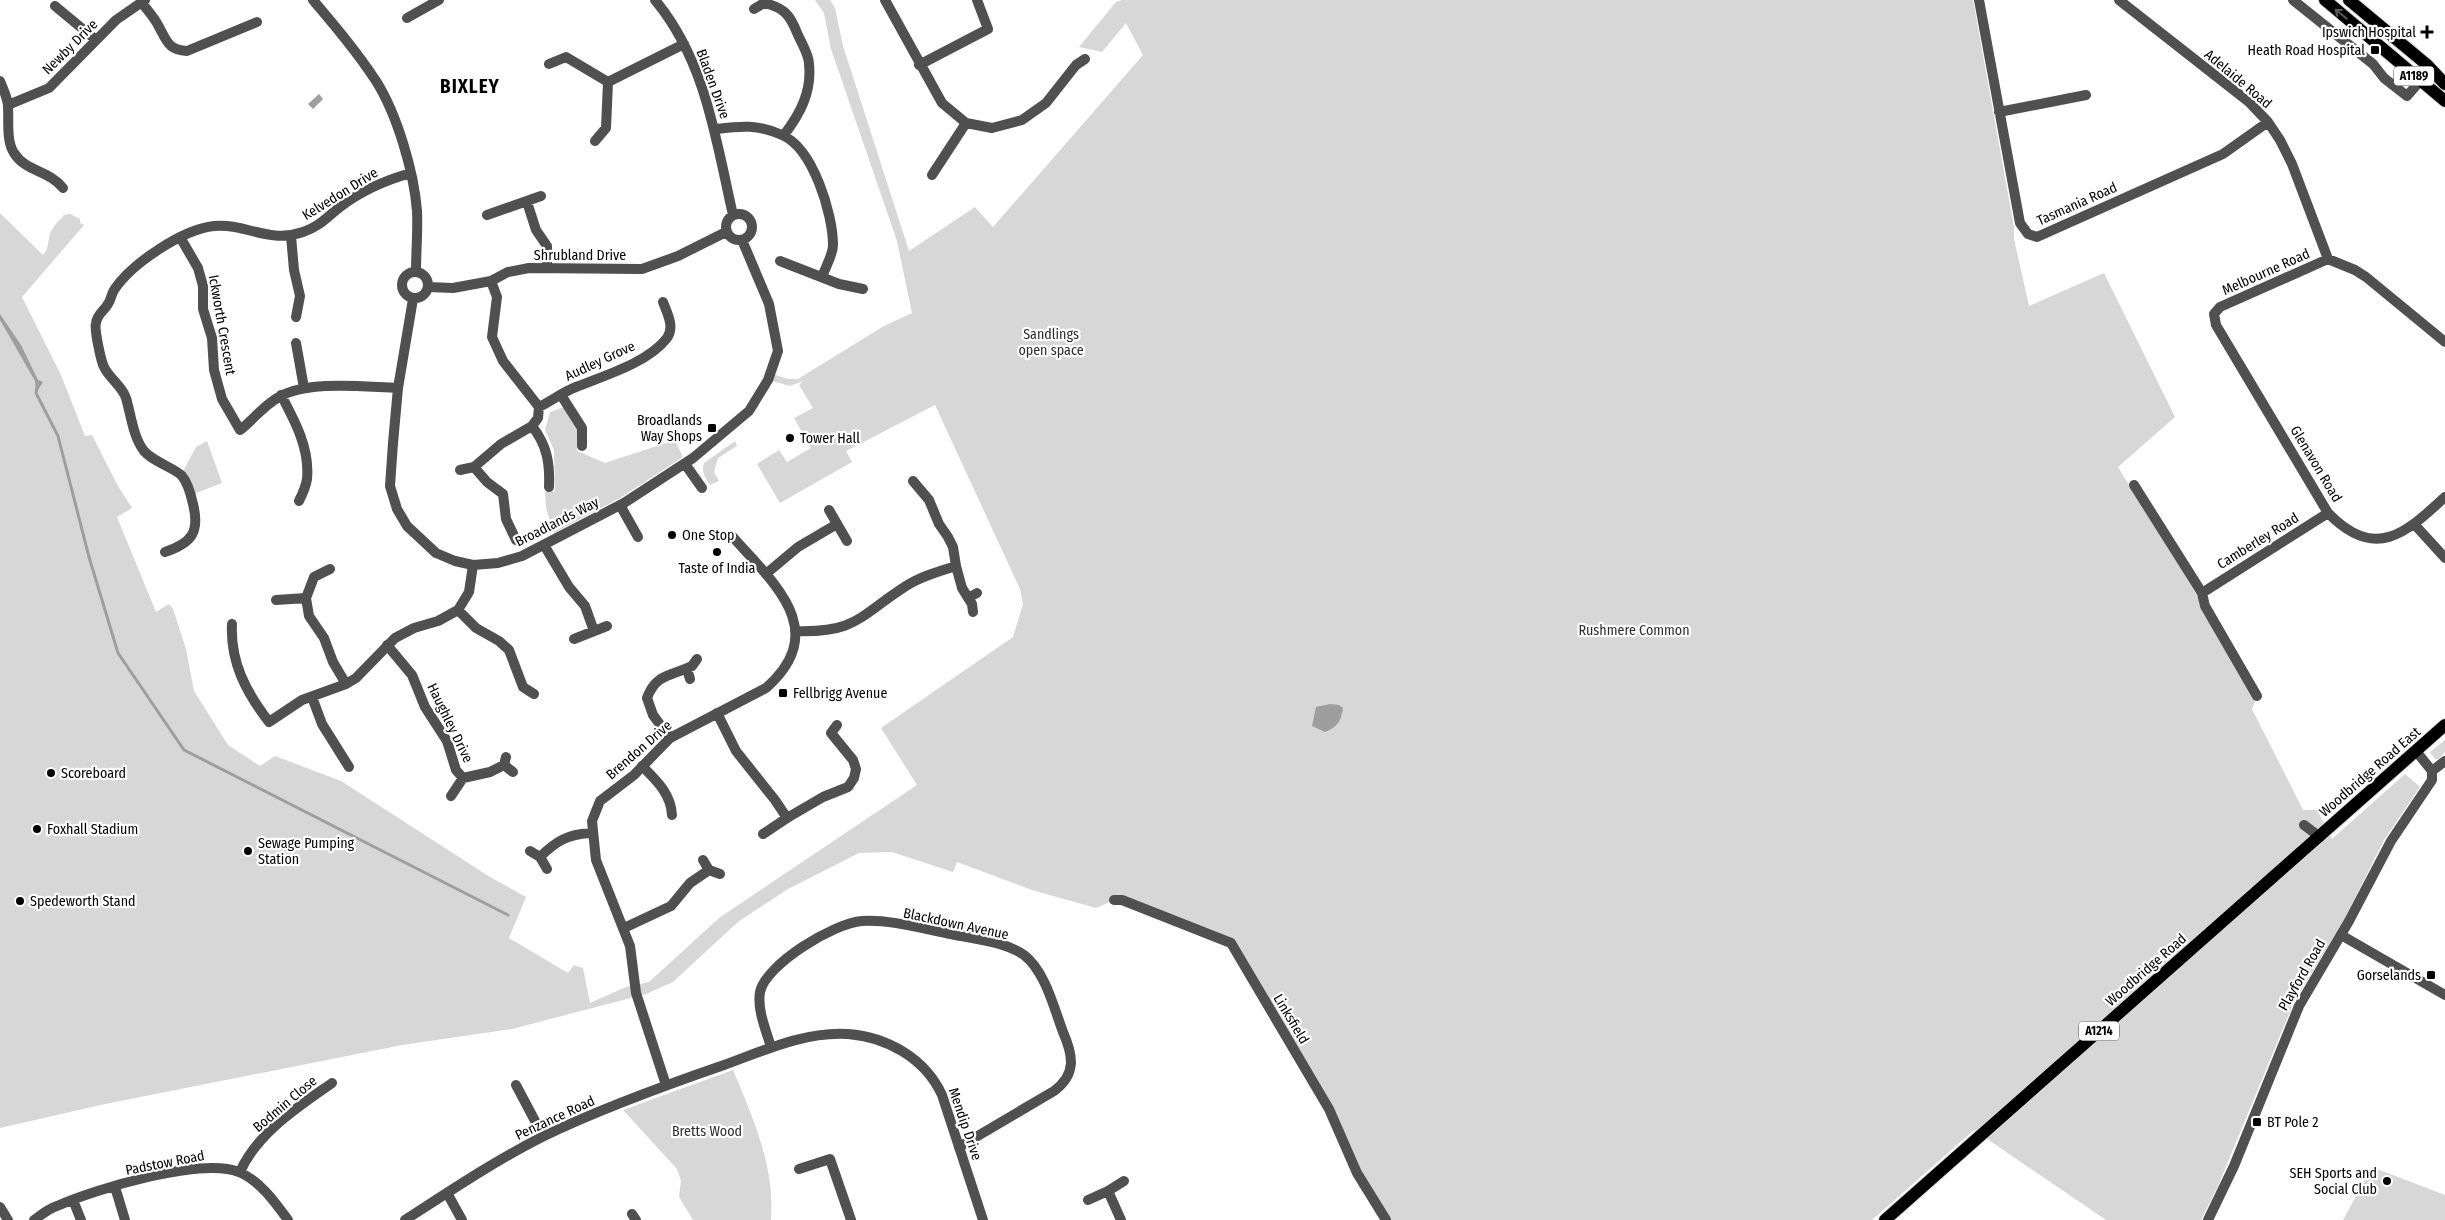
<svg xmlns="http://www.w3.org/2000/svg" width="2445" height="1220" viewBox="0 0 2445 1220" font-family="'Fira Sans Condensed',sans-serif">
  <rect width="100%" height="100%" fill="#fff"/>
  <path fill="#d7d7d7" d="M815,0H830L835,8L843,46L909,251L975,207L993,227L1143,55L1126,23L1102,52L1079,47L1116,2L1122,0H1973L2014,227V239L2029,306L2104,273L2175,417L2118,467L2196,594L2205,606L2257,696L2252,709L2303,810H2317L2332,839L2405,774L2420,787L2384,840L2345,918L2293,1004L2218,1186L2201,1220H2106L1974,1130L1872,1220H1386L1329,1109L1231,943L1114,900L1096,908L1032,890L957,862L953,872L892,852L859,853L788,889L739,921L673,982L646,994L512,1029L402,1045L105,1104L0,1128V213L43,255C51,247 46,237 53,228C56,223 60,220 64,215L70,214L80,219V223L84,225L22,297L61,375L85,436L92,435L118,486L132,508L117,517L156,612L169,604L173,609L186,649L194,691L228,745L260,766L275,756L341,781L490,877L526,897L509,938L568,973L574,965L583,968L590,1003L626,987L649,982L719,918L917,785L881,728L1013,637L1023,604L1020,589L935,405L846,451L852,462L780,503L757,464L779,450L787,462L811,448L794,418L813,408L799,385L803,381L790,386L768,380L770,373L788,379H798L884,326L912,313L897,241L831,49L824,13Z
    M564,407L578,429L577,451L605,463L675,440L683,457L620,498L554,533L546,508L545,492L555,491L554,450L545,430L550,412Z
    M207,441L222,483L191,495L181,475L196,447Z
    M735,441L737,446L718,458L714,472L719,481L710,485C705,477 701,472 704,463Z
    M2445,740V752L2439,759H2435L2430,752Z
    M733,1070C753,1118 775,1166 771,1220H693L679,1197L681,1181L677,1169L623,1110Z
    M2372,1167L2445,1195V1220H2343Z"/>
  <path fill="#9e9e9e" d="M319,94L323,99L313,109L308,104Z
    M0,314L21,345L38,380L43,382L36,393L35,381L0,320Z
    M1330,704L1339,705L1343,708C1341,721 1338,727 1325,732L1312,726L1316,707Z"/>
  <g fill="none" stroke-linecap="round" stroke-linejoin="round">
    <path stroke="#9e9e9e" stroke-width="3" d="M37,388L36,393L58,436L89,557L118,653L184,750L508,915"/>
    <g stroke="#dbdbdb" stroke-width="14">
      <path id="primary" d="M2325,0L2445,101
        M2349,0L2426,64L2445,84
        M1885,1220L2445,725"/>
    </g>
    <path stroke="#505050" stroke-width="10" d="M313,0C335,26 357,52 376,81C397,114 414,172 417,211C418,231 416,251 416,271
      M655,0C706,61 716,141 733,215
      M885,0L942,103L966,123L992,128L1022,120L1046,103L1076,65L1085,59
      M1979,0L2020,223L2028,234L2037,237L2223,154L2268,122
      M2119,0L2249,102L2268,122L2280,140L2292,164L2328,259
      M2293,0L2373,64L2384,78L2407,96L2420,81
      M142,3C148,11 155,18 159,27C167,41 168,50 187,51L257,22
      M55,6L96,40
      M754,9L764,3C785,8 790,15 798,35C802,44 809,55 809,64C812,92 800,114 784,135
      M407,18L439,0
      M549,64L566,57L608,82
      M919,65L988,29L977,0
      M0,81C3,89 8,98 8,107C9,120 6,141 14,153C26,172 49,170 63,188
      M608,82L684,44
      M8,105L49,88L116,20L145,0
      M1999,112L2086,95
      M716,129C741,126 758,124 782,135C813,148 833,214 833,245C833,255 825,268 822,277
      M595,141L606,128L608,82
      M932,175L966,123
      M527,202L536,230L547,246V267
      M726 227a13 13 0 1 1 26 0a13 13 0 1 1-26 0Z
      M487,215L541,196
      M291,236L294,270L300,296L296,317
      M180,237L198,268L203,286V309L212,338L214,370L222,399L240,430C253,420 264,405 279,397C309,380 364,387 398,388
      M780,261L839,284L863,289
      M402 285a13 13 0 1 1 26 0a13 13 0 1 1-26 0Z
      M491,281L497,297L492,337L503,361L539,407C551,401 563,392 576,387C603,376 648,363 667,338C675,327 667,313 663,302
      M428,287L453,288L491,281L508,272L529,268L642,269L678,256L726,232
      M413,299L398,388L393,443L390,486L397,509L407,526L436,553L455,561L473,565L498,563L522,556L624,503L693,458L749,411L768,380L778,351L769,304L742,240
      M2445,342L2366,277L2355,270L2328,259L2220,307L2214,314L2216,325L2328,513C2375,561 2405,534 2445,497
      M296,343L304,388
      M281,395C295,421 310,449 307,479C306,486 302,495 299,501
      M561,395L582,428V446
      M532,426C547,445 550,463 549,487
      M685,464L702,488
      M474,467L487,482L503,494L506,519L516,540
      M460,470L474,467L501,444L532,426L538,418L539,407
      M2134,485L2202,593L2205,606L2257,696
      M620,505L638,537
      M829,510L847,541
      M2415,525L2445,558
      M544,545L569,587L585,606L594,631
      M165,552C192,543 200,532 193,504C191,495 188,483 182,476C177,469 153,462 144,451C133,437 131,415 126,398C122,386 109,378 104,367C101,361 94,329 96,323C97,314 104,311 108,304C111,300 111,295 114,290C131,264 183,229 214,226C246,223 268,244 303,232C319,227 327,217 340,207C361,191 386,180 411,173
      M956,566L962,588L972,604L973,612
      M330,569L314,577L306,598L309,616L324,638L333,662L346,684
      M767,573L798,547L837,524
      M2202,593L2328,513
      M968,598L977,593
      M276,600L306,598
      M458,610L476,628L499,641L509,650L523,687
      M232,624C230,662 246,692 269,722L302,700L346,684L356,678L395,638L414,628L438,621L458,610L469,592L473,565
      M795,631C857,633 859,616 906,586C921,576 940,571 956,566L953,547L948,537L939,524L929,500L913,481
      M574,639L607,626
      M387,645L412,675L425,707L447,741L456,770L463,778L490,772L504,765
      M687,669L690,679
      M523,687L534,694
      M312,697L322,724L349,767
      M717,713L736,751L775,800L787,818L823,797L848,787L854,778L856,769L853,760L831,733
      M831,733L837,725
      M670,738L653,715L647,698C656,673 672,676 692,666L697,659
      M506,757L504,765L513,772
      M642,766C657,781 671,794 672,815
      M451,796L463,778
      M2304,825L2320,837
      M763,834L787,818
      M530,851L540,857L547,869
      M540,857C556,841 568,834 592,833
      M703,860L709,870L720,874
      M1114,900H1122L1231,943L1329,1109L1357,1173L1386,1220
      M624,928L671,906L690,883L709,870
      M2341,935L2445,995
      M771,1047C766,1030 757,1010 760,992C766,964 834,923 862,921C888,919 925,929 951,934C974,939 1004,941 1024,955C1045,971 1054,1008 1063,1032C1073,1055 1077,1074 1054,1091L959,1147
      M516,1085L543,1136
      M666,1085L636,993L630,946L596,860L592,821L600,801L634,775L670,738L766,688C832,630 772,582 732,536
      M799,1169L830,1159L851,1220
      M240,1172C257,1133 298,1107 332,1083
      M115,1187L125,1220
      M447,1193L462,1220
      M73,1200L81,1220
      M1088,1200L1108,1191
      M0,1207L8,1220
      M632,1214L636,1220
      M34,1220C41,1215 48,1209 57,1206C95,1189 201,1157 239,1172C260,1181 275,1202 288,1220
      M1121,1220L1108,1191L1124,1181"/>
    <path stroke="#505050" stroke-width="10" d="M2416,751L2432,771
      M2432,771L2445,761
      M405,1220C450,1191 496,1160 544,1136C602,1108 663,1086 724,1065C763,1051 805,1031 848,1034C887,1037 925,1058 942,1095L983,1220
      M2208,1220L2234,1166L2299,1006L2349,921L2391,841L2432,780V771"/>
    <use href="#primary" stroke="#000" stroke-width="12"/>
  </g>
  <defs><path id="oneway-shaft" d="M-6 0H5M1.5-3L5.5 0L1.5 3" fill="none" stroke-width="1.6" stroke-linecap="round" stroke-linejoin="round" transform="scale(1.25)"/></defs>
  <use stroke="#595959" href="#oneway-shaft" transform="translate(2341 14) rotate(-141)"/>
  <g fill="#000" stroke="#fff" stroke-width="2">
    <path d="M2424.5 24.5h5v5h5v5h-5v5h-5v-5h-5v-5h5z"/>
    <rect x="2370" y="45" width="10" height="10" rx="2.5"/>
    <rect x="707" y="423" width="10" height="10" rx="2.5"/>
    <circle cx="790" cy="438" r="5"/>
    <circle cx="672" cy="535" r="5"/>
    <circle cx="717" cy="552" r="5"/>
    <rect x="778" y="688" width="10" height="10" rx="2.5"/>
    <circle cx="51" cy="773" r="5"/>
    <circle cx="37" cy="829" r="5"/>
    <circle cx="248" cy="851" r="5"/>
    <circle cx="20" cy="901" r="5"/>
    <rect x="2426" y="970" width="10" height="10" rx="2.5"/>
    <rect x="2252" y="1117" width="10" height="10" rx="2.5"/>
    <circle cx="2387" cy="1181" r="5"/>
  </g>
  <g text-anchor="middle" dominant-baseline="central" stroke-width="4.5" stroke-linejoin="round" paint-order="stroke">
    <g fill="#fff" stroke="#4c4c4c" stroke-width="1">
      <rect x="2394" y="66.5" width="40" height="19" rx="4"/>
      <rect x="2079" y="1021.5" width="40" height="19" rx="4"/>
    </g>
    <g font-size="12" font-weight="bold" fill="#000">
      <text x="2414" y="76">A1189</text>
      <text x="2099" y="1031">A1214</text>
    </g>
    <g font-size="14" fill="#000" stroke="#fff" text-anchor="start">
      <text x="2416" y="32" text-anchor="end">Ipswich Hospital</text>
      <text x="2365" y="50" text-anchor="end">Heath Road Hospital</text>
      <text x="702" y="420" text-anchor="end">Broadlands<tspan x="702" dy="16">Way Shops</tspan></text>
      <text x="800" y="438">Tower Hall</text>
      <text x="682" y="535">One Stop</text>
      <text x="717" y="568" text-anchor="middle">Taste of India</text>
      <text x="793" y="693">Fellbrigg Avenue</text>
      <text x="61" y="773">Scoreboard</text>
      <text x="47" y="829">Foxhall Stadium</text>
      <text x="258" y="843">Sewage Pumping<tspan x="258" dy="16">Station</tspan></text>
      <text x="30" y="901">Spedeworth Stand</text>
      <text x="2421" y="975" text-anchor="end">Gorselands</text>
      <text x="2267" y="1122">BT Pole 2</text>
      <text x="2377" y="1173" text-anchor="end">SEH Sports and<tspan x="2377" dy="16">Social Club</tspan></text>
    </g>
    <g font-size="14" fill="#000" stroke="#fff">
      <text transform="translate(70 47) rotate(-45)">Newby Drive</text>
      <text transform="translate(2238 79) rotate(40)">Adelaide Road</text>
      <text transform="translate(713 84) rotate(70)">Bladen Drive</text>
      <text transform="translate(340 194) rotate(-32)">Kelvedon Drive</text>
      <text transform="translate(2077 204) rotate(-24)">Tasmania Road</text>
      <text x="580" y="255">Shrubland Drive</text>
      <text transform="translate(2266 272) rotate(-24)">Melbourne Road</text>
      <text transform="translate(222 325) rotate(80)">Ickworth Crescent</text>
      <text transform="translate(600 361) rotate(-25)">Audley Grove</text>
      <text transform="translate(2316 464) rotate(59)">Glenavon Road</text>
      <text transform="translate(557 522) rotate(-27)">Broadlands Way</text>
      <text transform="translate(2258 541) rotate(-32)">Camberley Road</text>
      <text transform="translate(450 723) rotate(64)">Haughley Drive</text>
      <text transform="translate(639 750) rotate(-41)">Brendon Drive</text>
      <text transform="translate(2370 772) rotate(-41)">Woodbridge Road East</text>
      <text transform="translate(956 924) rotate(12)">Blackdown Avenue</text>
      <text transform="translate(2146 970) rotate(-41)">Woodbridge Road</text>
      <text transform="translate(2302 975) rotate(-60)">Playford Road</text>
      <text transform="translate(1291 1019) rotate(59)">Linksfield</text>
      <text transform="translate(285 1104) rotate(-40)">Bodmin Close</text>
      <text transform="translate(555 1118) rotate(-25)">Penzance Road</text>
      <text transform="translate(965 1124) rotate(71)">Mendip Drive</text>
      <text transform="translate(165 1163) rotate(-11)">Padstow Road</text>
    </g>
    <g font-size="14" fill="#2e2e2e" stroke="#fff">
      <text x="1051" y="334">Sandlings<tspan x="1051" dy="16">open space</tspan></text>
      <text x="1634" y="630">Rushmere Common</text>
      <text x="707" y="1131">Bretts Wood</text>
    </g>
    <g font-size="19" font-weight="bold" letter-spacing="1" fill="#000" stroke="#fff">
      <text x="470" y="86">BIXLEY</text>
    </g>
  </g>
</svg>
